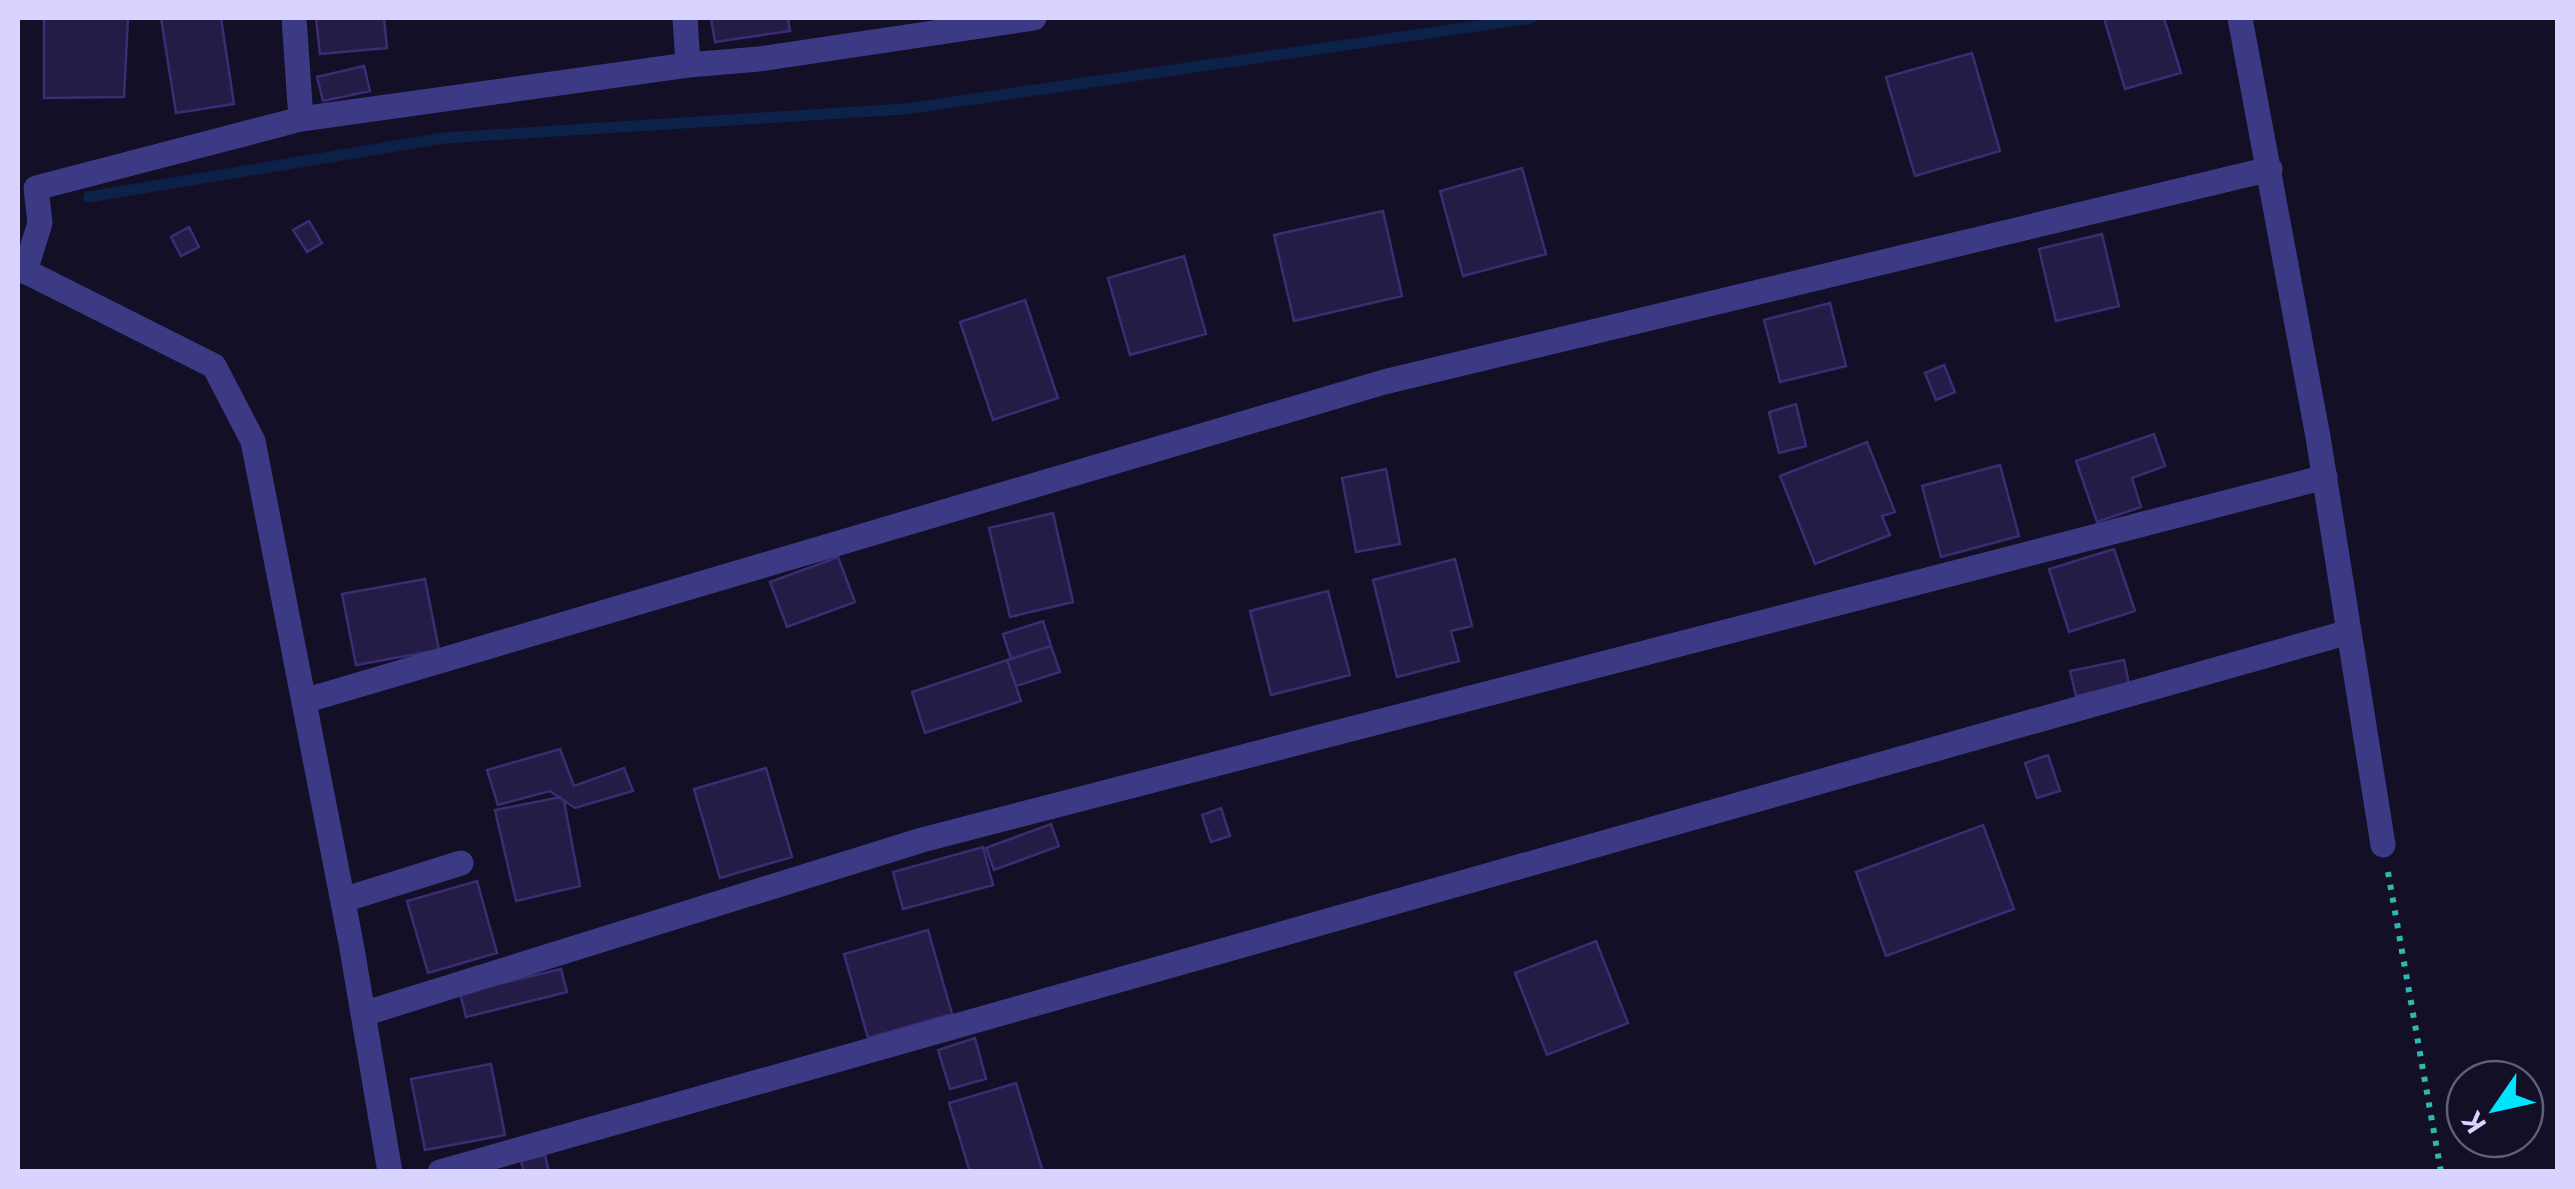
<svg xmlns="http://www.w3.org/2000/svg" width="2575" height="1189" viewBox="0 0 2575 1189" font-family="'Noto Sans',sans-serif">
  <rect width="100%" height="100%" fill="#130f26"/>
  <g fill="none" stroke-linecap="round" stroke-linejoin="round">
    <path stroke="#0c2248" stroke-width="11" d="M89,197L444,138L905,109L1532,18"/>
  </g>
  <path fill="#241b47" stroke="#3b2d73" stroke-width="2.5" d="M44,18H128L124,97L44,98Z
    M161,18H221L234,104L176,113Z
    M316,18H384L387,48L320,54Z
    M711,18H788L790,31L715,42Z
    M2104,18H2164L2181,73L2125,89Z
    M1972,53L2000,151L1915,176L1886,77Z
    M364,66L370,91L323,101L317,77Z
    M1522,168L1546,254L1463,276L1440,191Z
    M1383,211L1402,296L1294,321L1274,235Z
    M309,221L322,243L307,252L293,230Z
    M189,227L199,247L181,256L171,237Z
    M2102,234L2119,306L2056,321L2039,249Z
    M1184,256L1206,334L1130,355L1108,278Z
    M1025,300L1058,398L993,420L960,322Z
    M1830,303L1846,366L1780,382L1764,320Z
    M1944,365L1955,392L1936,400L1925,373Z
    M1796,404L1806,446L1779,453L1769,412Z
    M2154,434L2165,466L2132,478L2141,507L2097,522L2076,461Z
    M1867,442L1895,512L1882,516L1890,535L1815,564L1780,476Z
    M2000,465L2019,536L1941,557L1922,486Z
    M1386,469L1400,544L1356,552L1342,478Z
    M1053,513L1073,602L1010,617L989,528Z
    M2114,549L2135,611L2069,632L2049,569Z
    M838,557L855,602L787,627L770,582Z
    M1455,559L1472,626L1451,631L1459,661L1397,677L1373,580Z
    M425,579L439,650L356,665L342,594Z
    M1328,591L1350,675L1271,695L1250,611Z
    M1043,621L1051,646L1011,659L1003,634Z
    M1051,646L1060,672L1016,686L1007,660Z
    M1007,660L1021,701L925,733L912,692Z
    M2124,660L2129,684L2076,696L2070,671Z
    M560,749L574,786L624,768L633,791L575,808L550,791L498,805L487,770Z
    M2048,755L2060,791L2037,798L2025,763Z
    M766,768L792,857L720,878L694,789Z
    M560,797L564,801L580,886L516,901L495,810Z
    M1221,808L1230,836L1211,842L1202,815Z
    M1051,824L1059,846L994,870L986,848Z
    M1983,825L2014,909L1886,956L1856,872Z
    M983,847L993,885L903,909L893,872Z
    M477,881L497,953L428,973L407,901Z
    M928,930L952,1014L868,1038L844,954Z
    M1596,941L1628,1023L1547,1055L1515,973Z
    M561,969L567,992L466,1017L460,993Z
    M975,1038L986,1079L950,1089L938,1050Z
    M491,1064L505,1135L425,1150L411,1079Z
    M1016,1083L1043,1172H970L949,1103Z
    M545,1155L549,1172H524L521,1161Z"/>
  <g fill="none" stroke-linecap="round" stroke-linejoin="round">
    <path stroke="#2fb8b0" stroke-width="6" stroke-dasharray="5 8" stroke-linecap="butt" d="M2388,872L2441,1172"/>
    <path stroke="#3d3a85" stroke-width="25" d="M294,18L301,119
      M685,18L688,65
      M2240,18L2318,437L2383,845
      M18,271H25L40,223L36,188L301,119L688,65L759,59L1034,18
      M25,271L214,366L253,441L351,943L390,1172
      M304,701L1384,382L2270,169
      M343,900L461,863
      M363,1014L922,840L2325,477
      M440,1172L2349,632"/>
  </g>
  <rect width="2575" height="1189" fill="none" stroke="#d9d4ff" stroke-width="40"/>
  <g transform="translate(2495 1109) rotate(236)"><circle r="48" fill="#130f26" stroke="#625e7d" stroke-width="2.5"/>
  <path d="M0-8L18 38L0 25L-18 38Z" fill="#00e5ff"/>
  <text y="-15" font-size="28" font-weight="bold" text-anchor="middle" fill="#d9d4ff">K</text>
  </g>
</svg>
